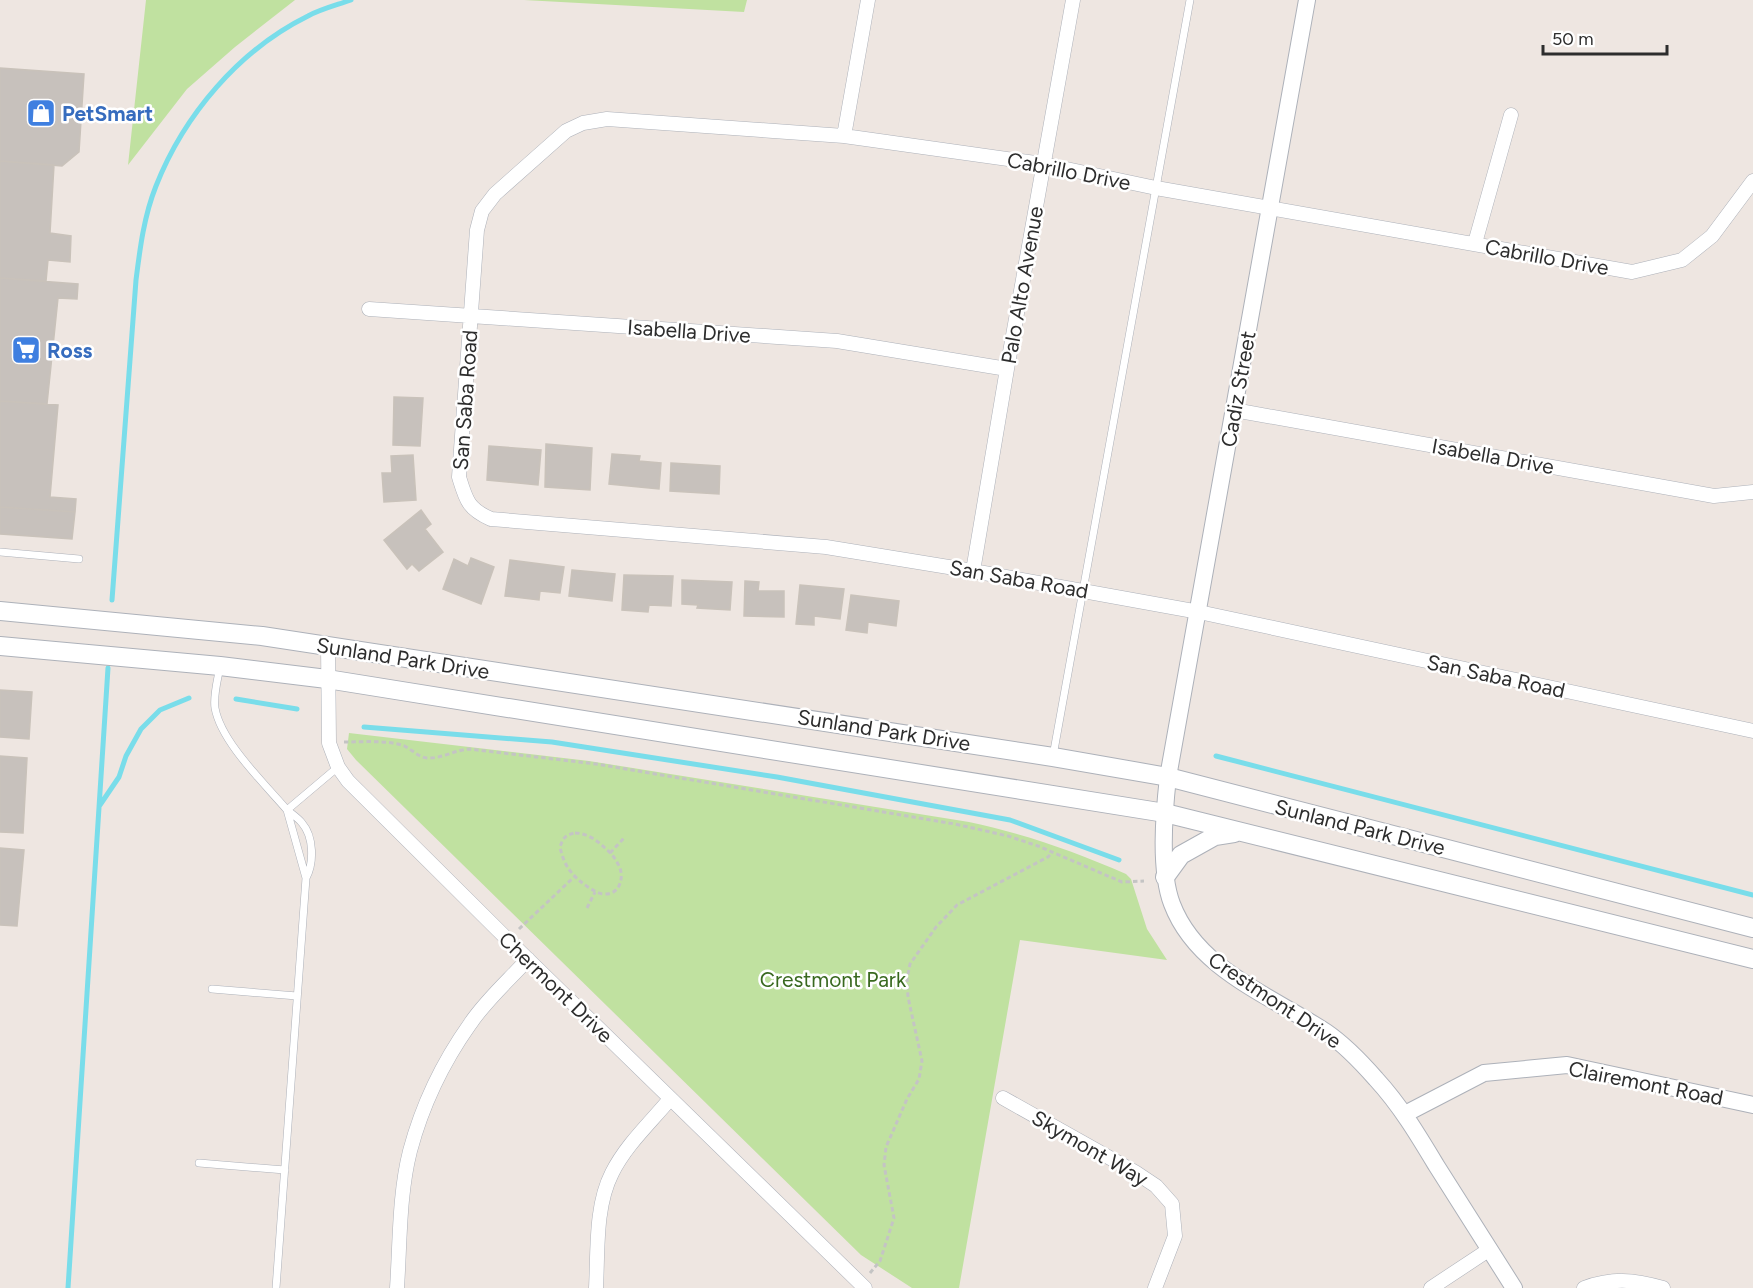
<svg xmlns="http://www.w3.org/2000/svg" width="1753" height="1288" viewBox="0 0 1753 1288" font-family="Figtree,sans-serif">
  <rect width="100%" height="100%" fill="#eee6e1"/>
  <path fill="#c0e1a0" d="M146,0H295L235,47L187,89L128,165Z
    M524,0H747L744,12Z
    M349,733L589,761L969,822C1025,834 1074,851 1126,874L1131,879L1147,929L1167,960L1020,940L959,1288H912L861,1255L356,760L347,749Z"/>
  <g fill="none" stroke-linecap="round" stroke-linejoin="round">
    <path stroke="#79ddea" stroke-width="5" d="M112,600L136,280C140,248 144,216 156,186C184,115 239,50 308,16C321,9 337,5 351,0
      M236,699L297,709
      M364,727L552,742L777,777L1010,820L1119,860
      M1216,756L1753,895
      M100,805L119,777L126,756L141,729L160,710L189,698
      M68,1288L108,668"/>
  </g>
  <path fill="#c7c1bc" stroke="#c9c2ba" stroke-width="1.5" d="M0,68L84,74L79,152L62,166L0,161Z
    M0,161L54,165L50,233L71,236L70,262L48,260L46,281L0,278Z
    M0,278L78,284L77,299L58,298L47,404L0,401Z
    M394,397L423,398L420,446L393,445Z
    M0,401L58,405L50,497L76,499L75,512L0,507Z
    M546,444L592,448L590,490L545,487Z
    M489,446L541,450L538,485L487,480Z
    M612,454L640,456L639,461L661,463L659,489L609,484Z
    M413,455L416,500L384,502L382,473H392L391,456Z
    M671,463L720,466L719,494L670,491Z
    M0,507L75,512L72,539L0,534Z
    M421,510L431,524L425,529L443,552L419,571L412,564L407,569L384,540Z
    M471,558L494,567L481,604L443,589L454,559L468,566Z
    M510,560L564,567L560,593L540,591L539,600L505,596Z
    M572,570L615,574L612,601L569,596Z
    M624,575L673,576L671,606L649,605L648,612L622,610Z
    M682,580L732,582L730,610L697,608L698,605L682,604Z
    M745,581L759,582L758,591H784V617L744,616Z
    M800,585L844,589L840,619L814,616V625L796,624Z
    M851,595L899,601L896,626L868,622L867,633L846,630Z
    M0,690L32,692L29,739L0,737Z
    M0,756L27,758L23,833L0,832Z
    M0,848L24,850L17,926L0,925Z"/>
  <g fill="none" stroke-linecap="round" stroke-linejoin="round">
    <g stroke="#adb1b9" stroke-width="8">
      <path id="service" d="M0,552L79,559
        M220,666C218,679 213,695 215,708C221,742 264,783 287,810L338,767
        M1053,756L1190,0
        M287,810C292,814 298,818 302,823C314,837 314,863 306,878Z
        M212,989L297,996
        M199,1163L285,1170
        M276,1288L306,878"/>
    </g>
    <g stroke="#adb1b9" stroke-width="15">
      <path id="minor" d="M844,136L868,0
        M1753,181L1712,236L1682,260L1632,272L1156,188L1043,164L844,136L607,119L583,123L566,131L495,194L482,211L477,230L459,477C466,500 468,509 491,519L826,547L973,571L1199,612L1753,731
        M1475,243L1511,115
        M369,309L837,341L1007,369
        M1234,410L1714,496L1753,492
        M973,571L1007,369L1073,0
        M328,646L329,743L338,767L348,781L508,940L865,1288
        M1003,1098L1135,1172L1156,1186L1172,1204L1175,1236L1155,1288
        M397,1288C400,1244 399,1194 410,1151C422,1106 443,1062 470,1024C486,1000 509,980 528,959
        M596,1288C598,1251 595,1206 612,1173C626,1145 650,1123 670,1099
        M1431,1288L1490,1249
        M1584,1288C1612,1278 1633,1279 1663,1288"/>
    </g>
    <g stroke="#adb1b9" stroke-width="18">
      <path id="tertiary" d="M1307,0L1168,777C1164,813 1159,870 1172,904C1197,970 1272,996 1326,1032C1345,1045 1362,1063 1376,1079C1400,1105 1418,1135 1436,1165C1462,1206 1488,1247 1514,1288
        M1405,1114L1484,1073L1567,1065L1753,1105"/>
    </g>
    <g stroke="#adb1b9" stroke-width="20">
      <path id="secondary" d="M0,611L262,636L1053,757L1168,777L1753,928
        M0,646L220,666L327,679L1165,813L1753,959
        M1165,877L1181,855L1215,836L1234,833"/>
    </g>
    <path stroke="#c4c4c4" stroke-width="3" stroke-dasharray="4.5 3" stroke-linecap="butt" d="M344,742C363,742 384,740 402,745C411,748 417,757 427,758C441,759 455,750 469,749L596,764L955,824L1008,836L1038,846L1122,882L1144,881
      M575,833C587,833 598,841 606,849C611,853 615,858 618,864C625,875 621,895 604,894C598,894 593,890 588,887C572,876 564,866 560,847C563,838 565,835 575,833Z
      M610,853L625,837
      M587,908L595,892
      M519,929L574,877
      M870,1273L880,1261L894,1218L884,1165L886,1147L907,1099L919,1079L922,1061L908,997L907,979L910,964L936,927L957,905L1048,857L1052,852"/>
    <use href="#service" stroke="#fff" stroke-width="7"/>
    <use href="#minor" stroke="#fff" stroke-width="14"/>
    <use href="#tertiary" stroke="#fff" stroke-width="16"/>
    <use href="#secondary" stroke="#fff" stroke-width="18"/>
  </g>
  <defs>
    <g id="shop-square" transform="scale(1.5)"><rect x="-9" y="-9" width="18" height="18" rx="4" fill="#3f7fe0" stroke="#fff"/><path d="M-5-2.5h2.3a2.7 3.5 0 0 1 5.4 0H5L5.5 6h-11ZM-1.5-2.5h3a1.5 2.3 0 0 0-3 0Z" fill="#fff"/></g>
    <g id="supermarket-square" transform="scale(1.5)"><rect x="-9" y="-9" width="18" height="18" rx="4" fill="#3f7fe0" stroke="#fff"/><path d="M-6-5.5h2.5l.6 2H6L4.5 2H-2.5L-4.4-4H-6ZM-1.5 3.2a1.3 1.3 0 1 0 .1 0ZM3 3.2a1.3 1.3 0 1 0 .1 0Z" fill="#fff"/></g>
  </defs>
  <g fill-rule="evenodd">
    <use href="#shop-square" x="41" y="113"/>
    <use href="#supermarket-square" x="26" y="350"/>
  </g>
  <g text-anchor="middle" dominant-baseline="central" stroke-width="5" stroke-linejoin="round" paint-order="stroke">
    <g font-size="21" font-weight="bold" fill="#366cbe" stroke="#fff" text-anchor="start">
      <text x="62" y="113">PetSmart</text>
      <text x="47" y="350">Ross</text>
    </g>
    <g font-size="21" fill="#2d2d2d" stroke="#fff">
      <text transform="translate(1069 171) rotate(11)">Cabrillo Drive</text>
      <text transform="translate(1547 257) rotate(10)">Cabrillo Drive</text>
      <text transform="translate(1022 285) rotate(-80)">Palo Alto Avenue</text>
      <text transform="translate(689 331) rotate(4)">Isabella Drive</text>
      <text transform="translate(1238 389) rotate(-80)">Cadiz Street</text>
      <text transform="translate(465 400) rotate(-86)">San Saba Road</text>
      <text transform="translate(1493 456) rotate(10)">Isabella Drive</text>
      <text transform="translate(1019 579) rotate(10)">San Saba Road</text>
      <text transform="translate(403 658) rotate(9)">Sunland Park Drive</text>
      <text transform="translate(1496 676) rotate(12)">San Saba Road</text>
      <text transform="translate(884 730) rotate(9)">Sunland Park Drive</text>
      <text transform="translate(1360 827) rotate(14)">Sunland Park Drive</text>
      <text transform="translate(556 987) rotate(44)">Chermont Drive</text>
      <text transform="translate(1275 1000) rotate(34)">Crestmont Drive</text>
      <text transform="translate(1646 1083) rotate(11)">Clairemont Road</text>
      <text transform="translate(1090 1148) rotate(30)">Skymont Way</text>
    </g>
    <g font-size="21" fill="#39691f" stroke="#fff">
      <text x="833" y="979">Crestmont Park</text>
    </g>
  </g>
  <path d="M1543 45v9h124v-9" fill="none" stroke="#2d2d2d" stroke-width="3"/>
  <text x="1552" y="45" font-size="18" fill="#2d2d2d" stroke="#ffffff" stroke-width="4.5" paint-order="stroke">50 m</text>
</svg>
